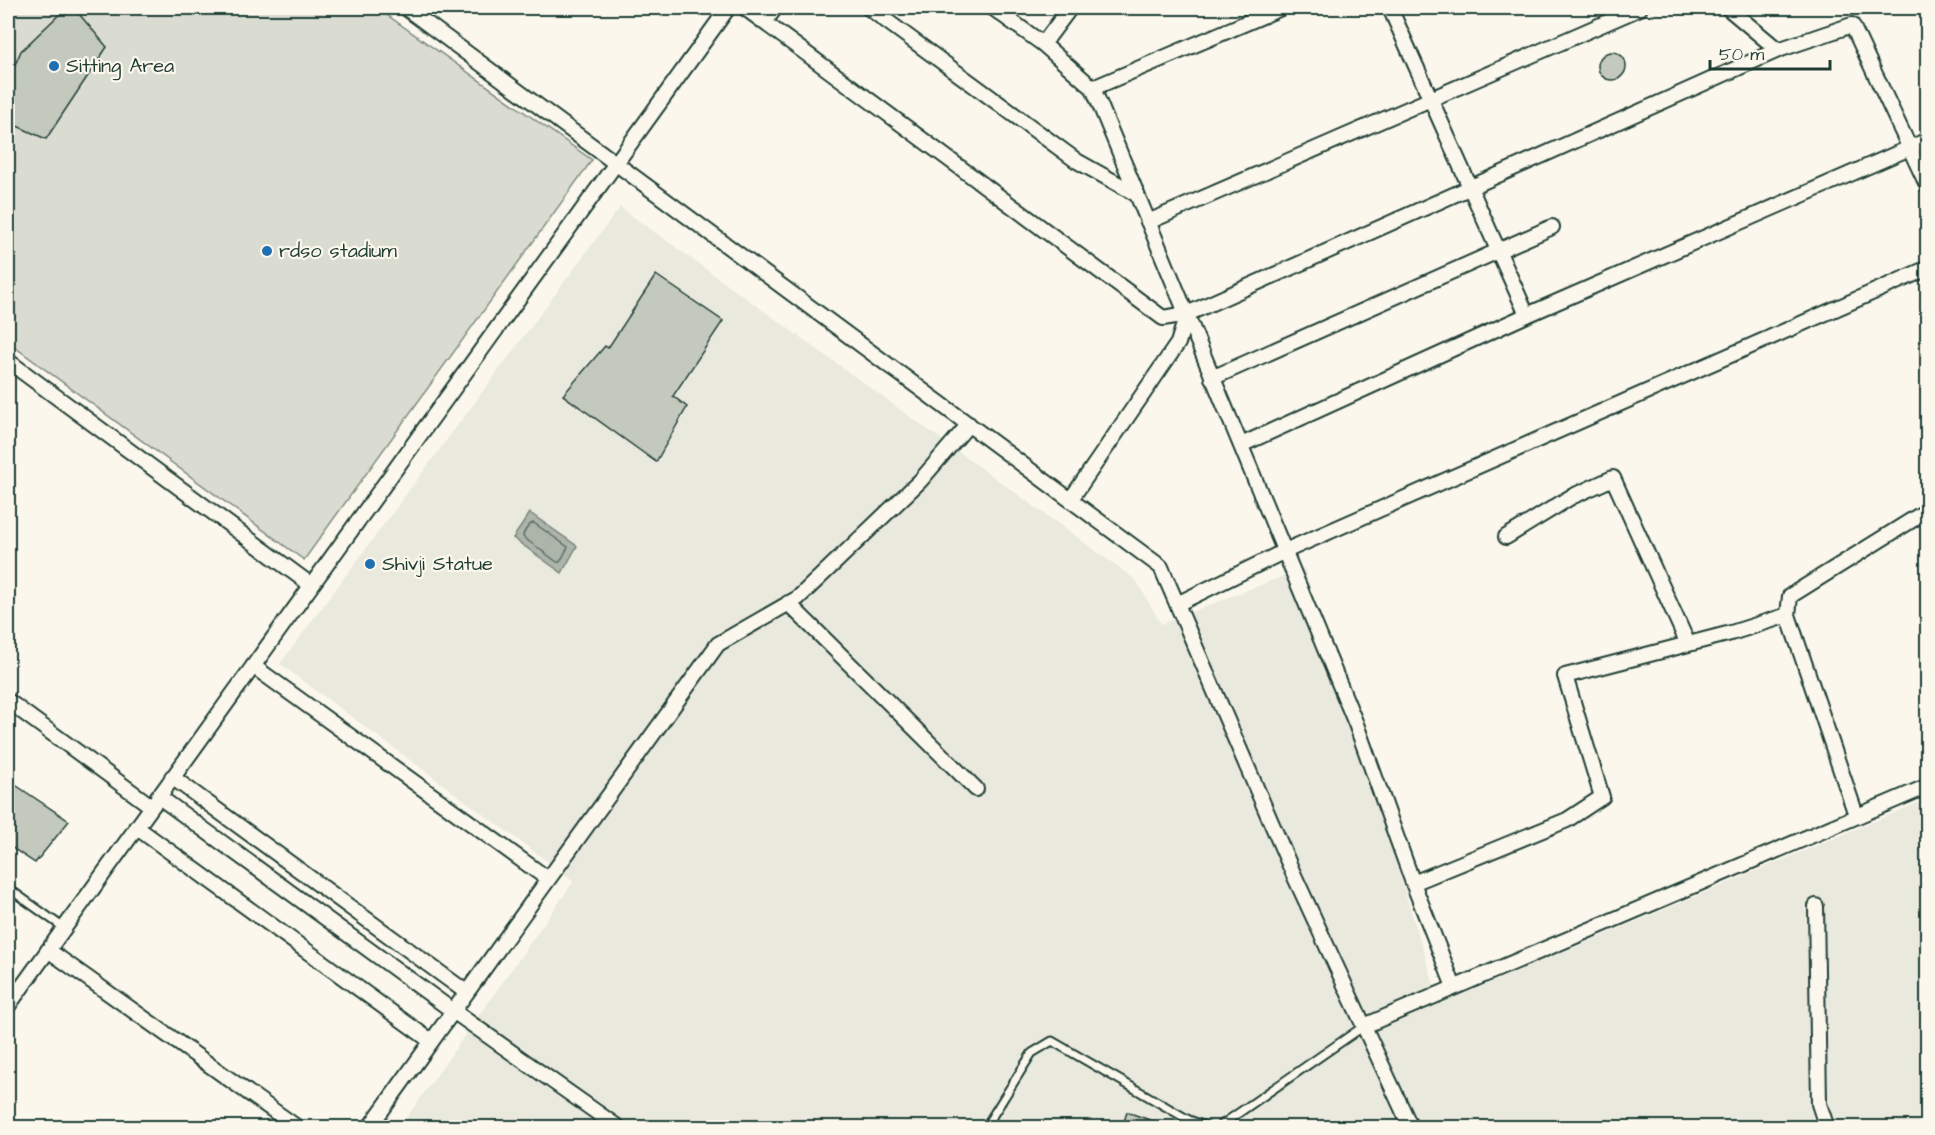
<svg xmlns="http://www.w3.org/2000/svg" width="1935" height="1135" viewBox="0 0 1935 1135" font-family="'Architects Daughter',sans-serif">
  <rect width="100%" height="100%" fill="#fbf7ec"/>
  <filter id="ink" filterUnits="userSpaceOnUse"><feTurbulence type="fractalNoise" baseFrequency=".0167" numOctaves="2"/><feDisplacementMap in="SourceGraphic" scale="12" xChannelSelector="R" yChannelSelector="G"/><feConvolveMatrix kernelMatrix="1 2 1 2 8 2 1 2 1" color-interpolation-filters="sRGB"/></filter>
  <g filter="url(#ink)">
    <path fill="#eae9de" d="M620,207L1136,580L1161,624L1304,568L1440,1004L1927,799V1127H400L574,881L280,664Z"/>
    <path fill="#dbdcd1" stroke="#7d8c82" stroke-width="1.5" d="M8,8H377L592,160L304,560L8,342Z"/>
    <path fill="#adb4aa" stroke="#74847b" stroke-width="1.5" d="M530,513L577,546L562,573L513,538Z"/>
    <g fill="none" stroke-linecap="round" stroke-linejoin="round">
      <path stroke="#586d63" stroke-width="1.5" d="M534,523L568,547L560,562H557L523,537C523,533 529,523 534,523Z"/>
    </g>
    <path fill="#c4c9be" stroke="#1f3d34" stroke-width="1.5" d="M66,8H74L107,47L46,139L8,122V81L21,51Z
      M1598 66a14 14 0 1 1 28 0a14 14 0 1 1-28 0Z
      M656,275L723,321L673,396L687,407L656,462L563,395L605,346L608,348Z
      M8,780L69,821L35,863L8,845Z
      M1127,1112L1167,1126L1166,1128H1122Z"/>
    <g fill="none" stroke-linecap="round" stroke-linejoin="round">
      <g stroke="#1f3d34" stroke-width="11">
        <path id="lane" d="M8,888L64,928
          M985,1128L1032,1053L1052,1041L1189,1120L1210,1128
          M1217,1128L1364,1026"/>
      </g>
      <g stroke="#1f3d34" stroke-width="18">
        <path id="street" d="M406,8L1161,567L1293,873L1411,1128
          M745,8L1163,318L1187,314L1778,50L1852,25L1928,187
          M869,8L1077,161L1136,194
          M993,8L1043,44L1093,88L1356,724L1413,883
          M1390,8L1527,315
          M1728,8L1778,50
          M765,22L775,8
          M1043,44L1070,8
          M1093,88L1281,8
          M1148,222L1640,8
          M8,361L311,585
          M1212,378L1552,227
          M1241,445L1527,315L1928,140
          M1071,499L1178,343L1187,314
          M1506,537L1571,497L1613,478L1688,644
          M788,603L976,789
          M1177,604L1285,551L1928,268
          M1788,615L1790,596L1928,510
          M253,666L548,879
          M8,701L151,806
          M172,777L466,992
          M158,796L453,1011L619,1128
          M136,827L431,1041
          M1816,906L1819,1104L1827,1128
          M48,950L298,1128
          M1454,987L1413,883L1567,820L1602,797L1565,676L1731,633L1788,615L1856,815
          M8,1006L728,8
          M1364,1026L1928,786
          M369,1128L718,644L798,598L920,481L969,424"/>
      </g>
      <use href="#lane" stroke="#fbf7ec" stroke-width="7"/>
      <use href="#street" stroke="#fbf7ec" stroke-width="14"/>
    </g>
  </g>
  <g fill="#1f6fb2" stroke="#fbf7ec" stroke-width="2">
    <circle cx="54" cy="66" r="6"/>
    <circle cx="267" cy="251" r="6"/>
    <circle cx="370" cy="564" r="6"/>
  </g>
  <g text-anchor="middle" dominant-baseline="central" stroke-width="4.5" stroke-linejoin="round" paint-order="stroke">
    <g font-size="20" fill="#1f3d34" stroke="#fbf7ec" text-anchor="start">
      <text x="66" y="66">Sitting Area</text>
      <text x="279" y="251">rdso stadium</text>
      <text x="382" y="564">Shivji Statue</text>
    </g>
  </g>
  <rect width="1935" height="1135" fill="none" stroke="#fbf7ec" stroke-width="30"/>
  <rect x="15" y="15" width="1905" height="1105" fill="none" stroke="#1f3d34" stroke-width="2" filter="url(#ink)"/>
  <path d="M1710 60v9h120v-9" fill="none" stroke="#1f3d34" stroke-width="3"/>
  <text x="1719" y="60" font-size="18" fill="#1f3d34" stroke="#fbf7ec" stroke-width="4.5" paint-order="stroke">50 m</text>
</svg>
